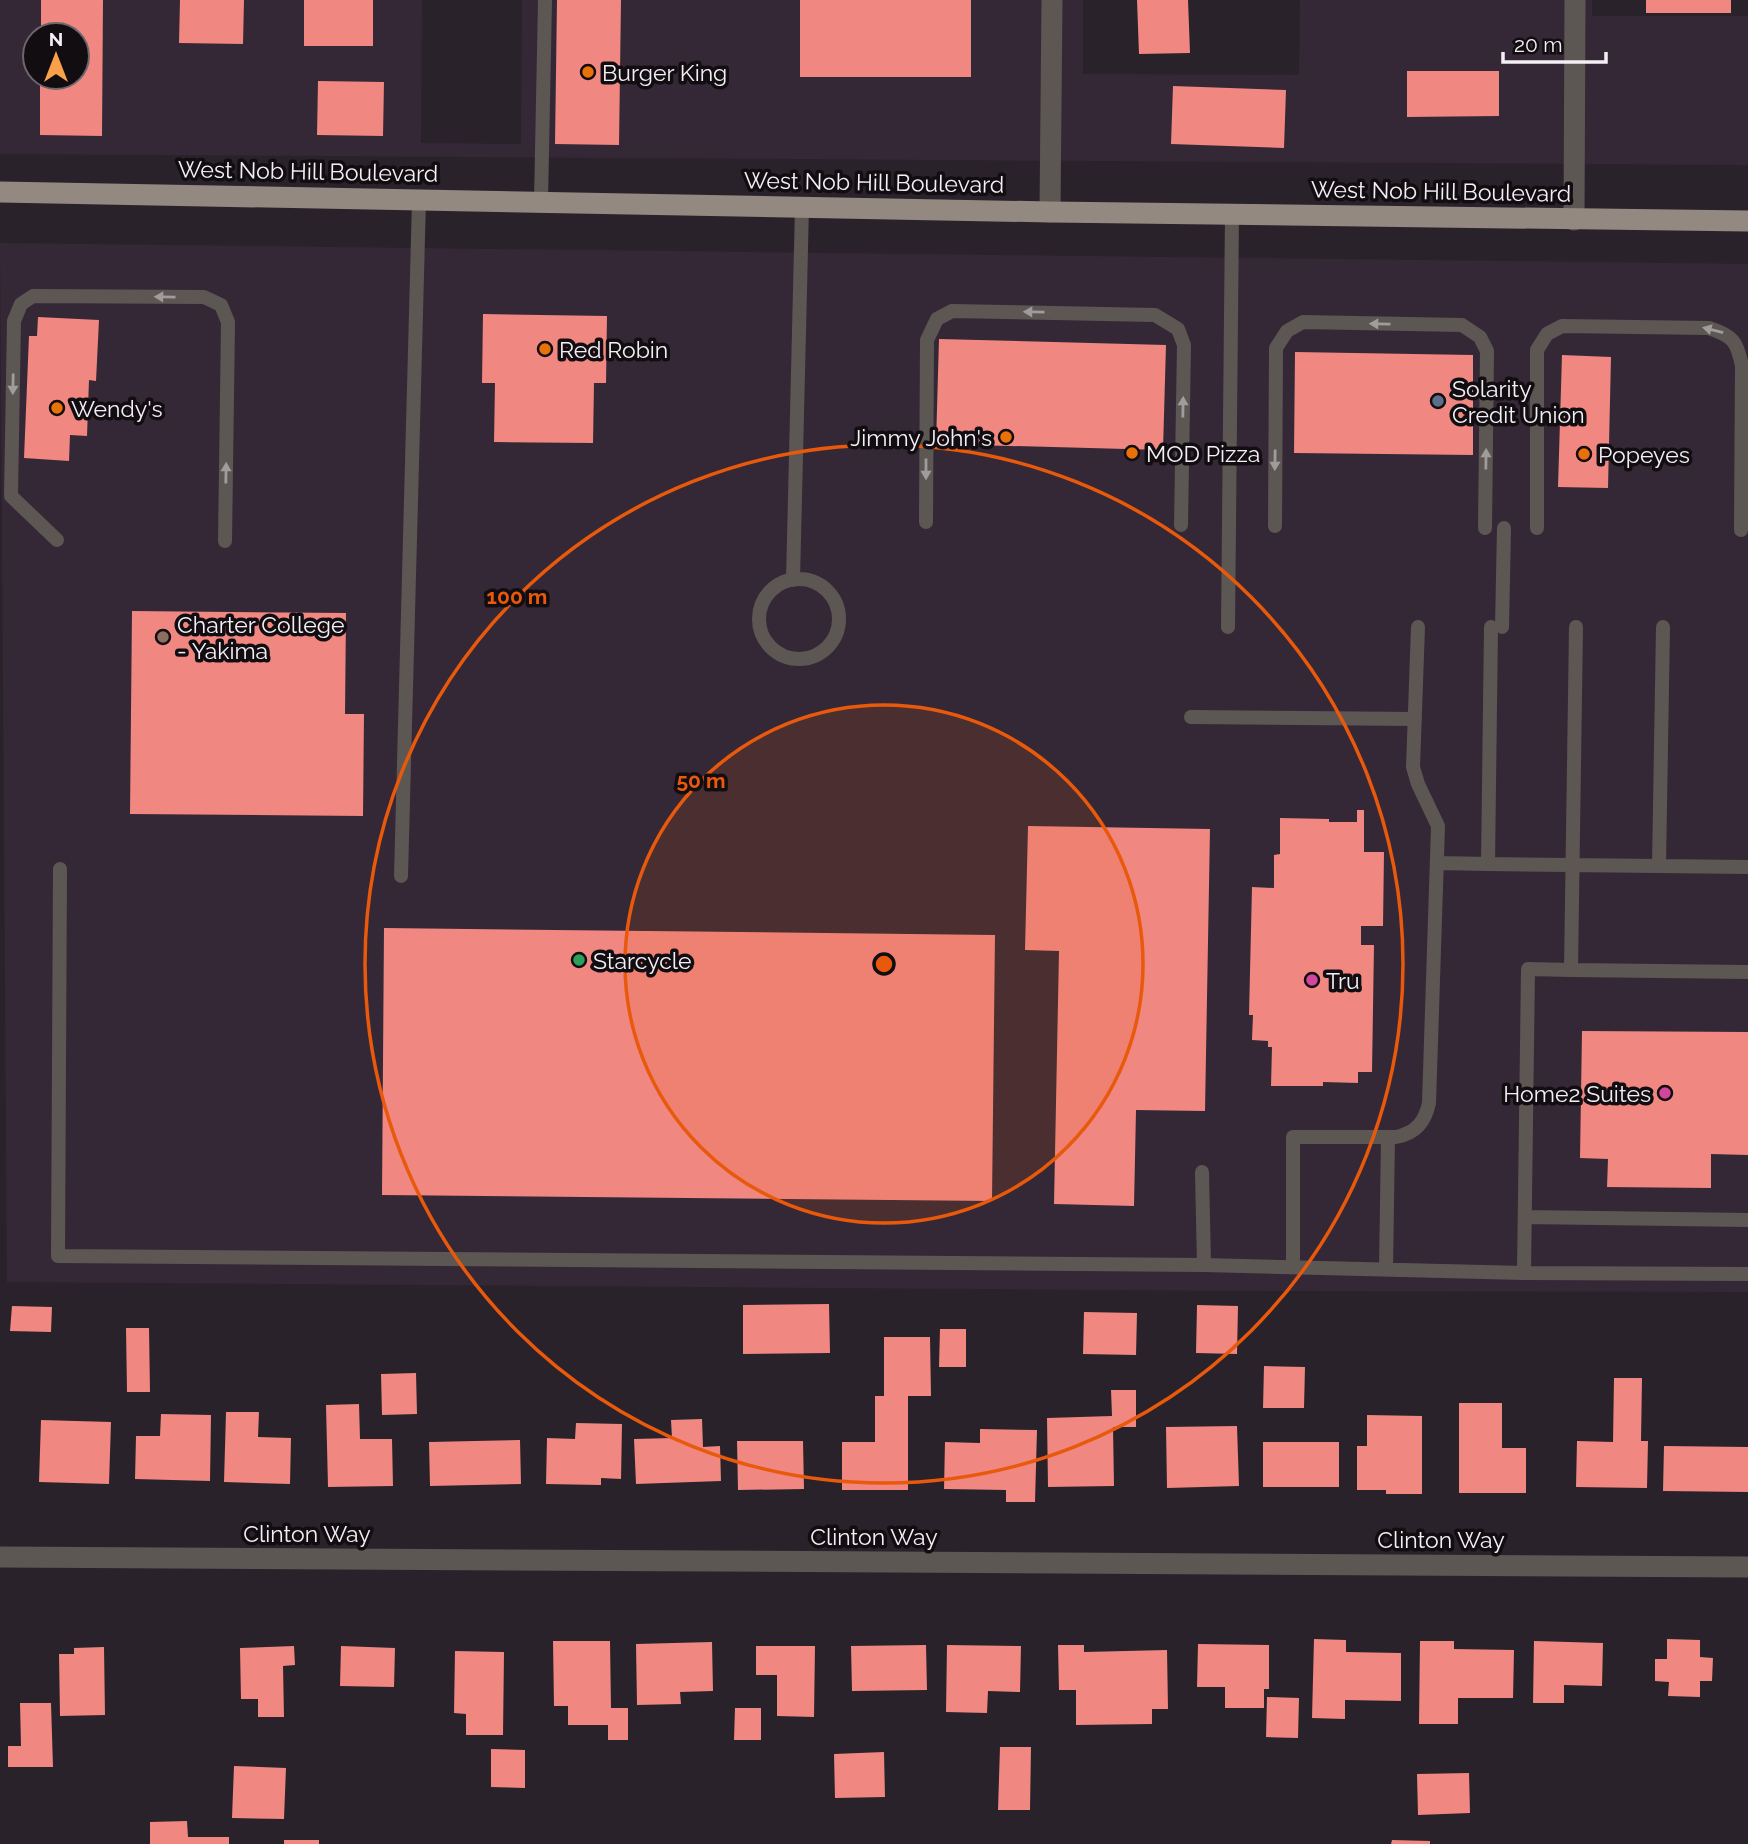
<svg xmlns="http://www.w3.org/2000/svg" width="1748" height="1844" viewBox="0 0 1748 1844" font-family="Raleway,sans-serif">
  <rect width="100%" height="100%" fill="#2a222b"/>
  <path fill="#352836" fill-rule="evenodd" d="M0,0H422L421,143L521,144L522,0H1083V74L1299,75L1300,0H1592V16H1748V165L0,154ZM35,35H77V77H35Z
    M0,243L1748,264V1292L1263,1291L7,1282Z"/>
  <path fill="#f08780" d="M41,0H103L102,136L40,135V77H77V35H41Z
    M180,0H244L243,44L179,43Z
    M304,0H373V46H304Z
    M557,0H621L619,145L555,144Z
    M800,0H971V77H800Z
    M1137,0H1188L1190,53L1139,54Z
    M1646,0H1731V13H1646Z
    M1407,71H1499V116L1407,117Z
    M318,81L384,82L383,136L317,135Z
    M1173,86L1286,90L1284,148L1171,144Z
    M483,314L607,316L606,383H594L593,443L494,442L495,383H482Z
    M38,317L99,320L96,381L89,380L87,436L70,435L69,461L24,458L29,336H37Z
    M939,339L1166,345L1163,450L936,444Z
    M1295,352L1473,355V455L1294,453Z
    M1562,355L1611,357L1608,488L1558,487Z
    M132,611L346,613L345,714H364L363,816L130,814Z
    M1357,810H1364V852H1384L1383,926H1361V945H1374L1372,1072H1358V1083L1323,1082V1086H1271L1272,1047H1268V1041L1252,1040L1253,1015H1249L1252,887L1274,888V855L1280,854V818L1329,819V822H1357Z
    M1028,826L1210,829L1205,1111L1136,1110L1134,1206L1054,1204L1059,951L1025,950Z
    M384,928L995,935L992,1201L382,1195Z
    M1582,1031L1748,1032V1155L1711,1154V1188L1607,1187L1608,1159L1580,1158Z
    M829,1304L830,1353L743,1354V1305Z
    M1197,1305L1238,1306L1237,1354L1196,1353Z
    M12,1306L52,1307L51,1332L10,1331Z
    M1084,1312L1137,1313L1136,1355L1083,1354Z
    M126,1328H149L150,1392H127Z
    M940,1329H966V1367H939Z
    M884,1337H930L931,1396H908V1490H842V1442H875V1396H884Z
    M1264,1366L1305,1367L1304,1408H1263Z
    M416,1373L417,1414L382,1415L381,1374Z
    M1614,1378H1642L1641,1441H1648L1647,1488L1576,1487L1577,1441L1613,1442Z
    M1111,1390H1136V1427H1113L1114,1486L1048,1487L1047,1418L1112,1416Z
    M1459,1403H1502V1448H1526V1493H1459Z
    M359,1404L360,1439H392L393,1486L328,1487L326,1405Z
    M226,1412H259L258,1437L291,1438L290,1484L224,1482Z
    M161,1414L211,1415L210,1481L135,1479L136,1436H160Z
    M1367,1415L1422,1416V1494H1386V1490H1357V1446H1367Z
    M702,1419L703,1447L720,1446L721,1481L636,1484L634,1439L672,1438L671,1420Z
    M41,1420L111,1422L109,1484L39,1482Z
    M576,1423L622,1424L621,1479L601,1478V1485L546,1484L547,1438L575,1439Z
    M1237,1426L1239,1486L1167,1488L1166,1427Z
    M980,1429L1037,1430L1035,1502H1006V1490L944,1489L945,1442L980,1443Z
    M520,1440L521,1484L430,1486L429,1442Z
    M737,1441H803L804,1489L738,1490Z
    M1263,1442H1339V1487H1263Z
    M1664,1446L1748,1447V1492L1663,1491Z
    M1314,1639L1346,1640V1652L1401,1653V1701L1345,1700V1719L1312,1718Z
    M1667,1639L1700,1640V1657L1713,1658L1712,1681H1700V1697L1668,1696L1669,1682L1655,1681V1659H1667Z
    M553,1641H610L611,1708H628V1740H608V1725H568V1706H554Z
    M1420,1641H1454V1649L1514,1650L1513,1698H1458V1724H1419Z
    M1534,1641L1603,1643L1602,1686L1564,1685V1703H1533Z
    M712,1642L713,1691L680,1692L681,1704L637,1705L636,1644Z
    M1198,1644L1269,1645V1689H1264V1708H1225V1687H1197Z
    M926,1645L927,1690L852,1691L851,1646Z
    M947,1645L1021,1646L1020,1692L988,1691L987,1713L946,1712Z
    M1058,1645H1084V1652L1167,1650L1168,1709H1152V1724L1076,1725V1690H1059Z
    M294,1646L295,1665L283,1666L284,1717H258V1699H241L240,1648Z
    M341,1646L395,1648L394,1687L340,1686Z
    M756,1646H815L814,1717L777,1716V1675H756Z
    M104,1647L105,1715L60,1716L59,1654H74V1648Z
    M455,1651L504,1652L503,1735H466V1714L454,1713Z
    M1267,1697L1299,1698L1298,1738L1266,1737Z
    M20,1703H51L53,1767H8V1746H21Z
    M735,1708H761V1740H734Z
    M1000,1747H1031L1030,1810H998Z
    M491,1749L525,1750V1788L491,1787Z
    M884,1752L885,1797L835,1798L834,1754Z
    M234,1766L286,1768L284,1819L232,1818Z
    M1469,1773L1470,1813L1418,1815L1417,1774Z
    M187,1821L188,1837H229V1844H150V1822Z
    M284,1840H319V1844H284Z
    M1392,1840L1430,1841V1844H1391Z"/>
  <g fill="none" stroke-linecap="round" stroke-linejoin="round">
    <path stroke="#5c5753" stroke-width="14" d="M541,202L545,0
      M926,522L927,340L937,319L952,311L1155,315L1178,329L1184,345L1181,525
      M1275,526L1276,348L1287,331L1303,322L1462,325L1480,337L1487,351L1485,528
      M1537,528V350L1547,334L1562,326L1709,328C1733,336 1737,341 1742,366L1741,530
      M57,540L11,496L14,321L21,304L33,296L204,297L221,305L228,322L225,541
      M759 619a40 40 0 1 1 80 0a40 40 0 1 1-80 0Z
      M793,580L802,207
      M1228,627L1232,214
      M1491,627L1488,864L1748,867
      M1502,627L1504,528
      M1576,627L1571,970L1748,972
      M1191,717L1415,719
      M1437,863L1488,864
      M1659,866L1663,627
      M60,869L58,1256L1204,1265L1202,1172
      M401,876L419,200
      M1525,1217L1748,1220
      M1204,1265L1524,1273L1748,1274
      M1293,1267V1137H1396C1416,1133 1425,1122 1429,1103L1438,826L1418,784L1413,767L1418,627
      M1386,1269L1388,1137
      M1524,1273L1528,969L1571,970"/>
    <path stroke="#5c5753" stroke-width="21" d="M1050,212L1052,0
      M1574,220L1575,0
      M0,1557L1748,1567"/>
    <path stroke="#938980" stroke-width="21" d="M0,192L1050,212L1748,221"/>
  </g>
  <defs><path id="oneway-solid" d="M-6-.8H1V-3.2L6.5 0L1 3.2V.8H-6Z" transform="scale(1.75)"/></defs>
  <g fill="#a09b9c">
    <use href="#oneway-solid" transform="translate(165 297) rotate(-179)"/>
    <use href="#oneway-solid" transform="translate(1034 312) rotate(-179)"/>
    <use href="#oneway-solid" transform="translate(1380 324) rotate(-179)"/>
    <use href="#oneway-solid" transform="translate(1713 330) rotate(-166)"/>
    <use href="#oneway-solid" transform="translate(13 384) rotate(91)"/>
    <use href="#oneway-solid" transform="translate(1183 407) rotate(-89)"/>
    <use href="#oneway-solid" transform="translate(1486 459) rotate(-89)"/>
    <use href="#oneway-solid" transform="translate(1275 460) rotate(91)"/>
    <use href="#oneway-solid" transform="translate(926 469) rotate(90)"/>
    <use href="#oneway-solid" transform="translate(226 473) rotate(-89)"/>
  </g>
  <circle cx="884" cy="964" r="259" fill="#e8590c" fill-opacity=".12"/>
  <g fill="none" stroke="#e8590c" stroke-width="3.5">
    <circle cx="884" cy="964" r="259"/>
    <circle cx="884" cy="964" r="519"/>
  </g>
  <g fill="#e8710a" stroke="#110d11" stroke-width="2.5">
    <circle cx="588" cy="72" r="7"/>
    <circle cx="545" cy="349" r="7"/>
    <circle cx="57" cy="408" r="7"/>
    <circle cx="1006" cy="437" r="7"/>
    <circle cx="1132" cy="453" r="7"/>
    <circle cx="1584" cy="454" r="7"/>
  </g>
  <circle fill="#5c6f8a" stroke="#110d11" stroke-width="2.5" cx="1438" cy="401" r="7"/>
  <circle fill="#8d6e63" stroke="#110d11" stroke-width="2.5" cx="163" cy="637" r="7"/>
  <circle fill="#2e9e5b" stroke="#110d11" stroke-width="2.5" cx="579" cy="960" r="7"/>
  <g fill="#d1479c" stroke="#110d11" stroke-width="2.5">
    <circle cx="1312" cy="980" r="7"/>
    <circle cx="1665" cy="1093" r="7"/>
  </g>
  <g text-anchor="middle" dominant-baseline="central" stroke-width="7" stroke-linejoin="round" paint-order="stroke">
    <g font-size="23" fill="#f4eef5" stroke="#110d11" text-anchor="start">
      <text x="602" y="72">Burger King</text>
      <text x="559" y="349">Red Robin</text>
      <text x="1452" y="388">Solarity<tspan x="1452" dy="26">Credit Union</tspan></text>
      <text x="71" y="408">Wendy's</text>
      <text x="992" y="437" text-anchor="end">Jimmy John's</text>
      <text x="1146" y="453">MOD Pizza</text>
      <text x="1598" y="454">Popeyes</text>
      <text x="177" y="624">Charter College<tspan x="177" dy="26">- Yakima</tspan></text>
      <text x="593" y="960">Starcycle</text>
      <text x="1326" y="980">Tru</text>
      <text x="1651" y="1093" text-anchor="end">Home2 Suites</text>
    </g>
    <g font-size="23" fill="#f4eef5" stroke="#110d11">
      <text transform="translate(308 171) rotate(1)">West Nob Hill Boulevard</text>
      <text transform="translate(874 182) rotate(1)">West Nob Hill Boulevard</text>
      <text transform="translate(1441 191) rotate(1)">West Nob Hill Boulevard</text>
      <text x="307" y="1533">Clinton Way</text>
      <text x="874" y="1536">Clinton Way</text>
      <text x="1441" y="1539">Clinton Way</text>
    </g>
  </g>
  <circle cx="884" cy="964" r="10" fill="#e8590c" stroke="#110d11" stroke-width="3.5"/>
  <g font-size="21" text-anchor="middle" font-weight="bold" fill="#e8590c" stroke="#110d11" stroke-width="7" stroke-linejoin="round" paint-order="stroke">
    <text x="517" y="604">100 m</text>
    <text x="701" y="788">50 m</text>
  </g>
  <g transform="translate(56 56)"><circle r="33" fill="#110d11" stroke="#6c676c" stroke-width="2"/>
  <path d="M0-5L12 26L0 18L-12 26Z" fill="#f8a14a"/>
  <text y="-10" font-size="19" font-weight="bold" text-anchor="middle" fill="#f4eef5">N</text>
  </g>
  <path d="M1503 52v10h103v-10" fill="none" stroke="#f4eef5" stroke-width="3.5"/>
  <text x="1514" y="52" font-size="21" fill="#f4eef5" stroke="#110d11" stroke-width="5" paint-order="stroke">20 m</text>
</svg>
